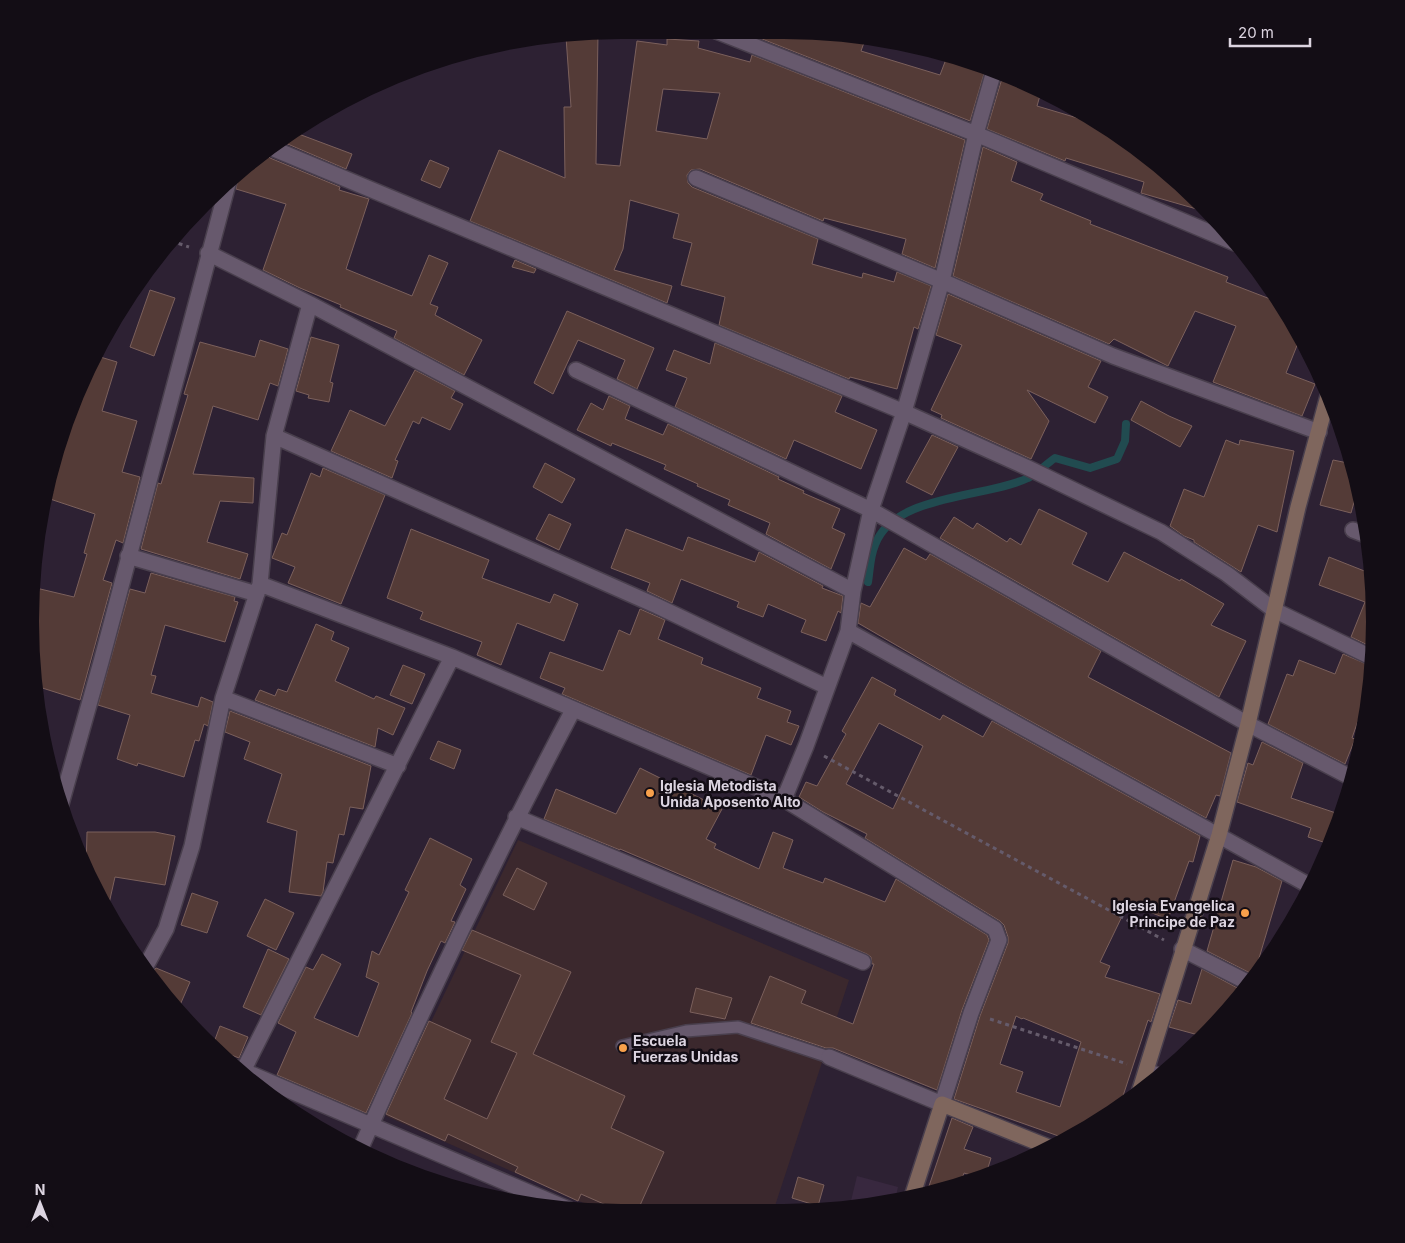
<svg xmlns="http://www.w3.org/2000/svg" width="1405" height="1243" viewBox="0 0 1405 1243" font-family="Inter,sans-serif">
  <rect width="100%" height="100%" fill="#2d2133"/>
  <path fill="#38283f" d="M857,1176L898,1187L895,1200L856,1206L850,1205Z"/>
  <path fill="#3b282d" d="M518,840L849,980L773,1212H604L386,1116Z"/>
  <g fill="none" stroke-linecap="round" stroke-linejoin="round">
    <path stroke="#214b50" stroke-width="8" d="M868,582C870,570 870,556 875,545C893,494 986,498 1028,478C1037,474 1046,464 1055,458L1090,468L1117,459L1125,441L1126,424"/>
  </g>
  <path fill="#543b37" stroke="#7b605c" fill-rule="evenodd" d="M759,31H822L866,37L861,51L940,75L948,54L974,61L986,67L970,121L757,37Z
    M598,33L596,164L620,166L637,41L667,45V39L699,41L698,48L750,62L752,55L965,140L935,268L902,254L906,239L824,218L823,221L700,169L691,170L687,175L688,183L692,187L818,239L812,264L862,278L863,273L894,282L897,272L931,286L918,329L914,327L897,389L850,377L849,379L719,325L725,297L681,285L692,243L673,238L679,214L630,200L623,249L614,270L672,286L667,303L470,221L499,150L565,178L564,107H571L566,37ZM663,89L720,93L707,139L656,131Z
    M1003,75L1041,92L1037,106L1101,125L1174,177L1207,212L1141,193L1144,182L1066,158L1065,161L987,129Z
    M296,133L352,154L346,169L283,142Z
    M983,147L1017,162L1011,181L1043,194L1040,200L1091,221L1090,224L1228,277L1226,282L1278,302L1300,338L1286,373L1315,384L1302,416L1213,382L1236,326L1195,311L1168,366L1114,339L1109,344L953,276Z
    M266,154L270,158L340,187L339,190L369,199L346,269L412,296L429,255L448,263L430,304L438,307L435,315L482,340L464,375L394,338L397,331L340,307L341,305L300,288L263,270L286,204L236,189L238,178L236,174Z
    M430,160L449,168L440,188L421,180Z
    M515,260L536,269L534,273L512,267Z
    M150,290L175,298L154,356L130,347Z
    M948,294L1101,361L1088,387L1108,397L1095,423L1027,390L1049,421L1031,459L941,418L942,415L931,410L962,345L936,335Z
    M567,311L654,348L637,389L617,379L625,360L578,340L553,394L534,383Z
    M311,337L339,345L330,382L333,383L329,402L308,398L309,395L296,391Z
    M260,340L288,349L278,386L270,383L258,420L213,406L193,474L254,478L253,503L220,501L207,542L248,554L240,579L141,549L158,483L161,484L188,395L184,394L200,342L255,357Z
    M715,343L842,396L835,412L877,430L861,469L794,440L786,459L675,407L687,378L666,370L674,350L710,364Z
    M97,356L117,362L102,411L137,421L122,472L140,477L123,543L116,540L103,580L112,583L80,700L36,686L31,659L36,588L74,597L87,554L84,553L95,514L50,499L53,491L47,489L82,383Z
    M415,370L455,391L451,398L463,404L450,430L422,417L419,424L413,421L395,460L398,461L392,478L331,451L350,410L385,426Z
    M609,396L630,406L625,419L663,435L668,424L779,477L778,479L804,491L803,493L840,509L832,528L845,534L831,569L766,534L770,523L728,505L730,500L697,486L698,484L664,469L666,465L612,443L611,446L577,430L591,403L603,410Z
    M1141,401L1169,416L1192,426L1180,447L1131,420Z
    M932,435L958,447L932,495L906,482Z
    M1226,440L1239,445L1240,440L1294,451L1277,532L1258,525L1241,572L1194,542V540L1184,536L1170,526L1184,489L1204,497Z
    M1333,460L1353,464L1355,468L1358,488L1351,513L1320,505Z
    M545,463L575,479L562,503L533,487Z
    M323,468L385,495L341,604L288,583L295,567L272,558L282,533L287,535L311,473L320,477Z
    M1039,509L1087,533L1072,564L1108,582L1124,552L1180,581L1181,579L1224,604L1211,625L1246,641L1219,697L940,538L954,517L973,529L977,523L1007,542L1010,538L1021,545Z
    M549,514L571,524L559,550L536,539Z
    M411,529L489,560L482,578L550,603L554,594L578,604L564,641L517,623L501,665L477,655L482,642L420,619L423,612L387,598Z
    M626,529L683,551L688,537L755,562L759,552L823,586L822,588L843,596L841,613L838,611L826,641L801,632L806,620L768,604L763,617L737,607L739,602L681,579L672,603L647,591L650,583L611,568Z
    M904,548L926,560L930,554L1101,651L1088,677L1231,753L1220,796L1216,795L1206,818L965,685L858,623L861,603L870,607Z
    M1329,557L1372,574L1374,583L1372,647L1351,637L1365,602L1319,585Z
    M151,573L235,597L234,601L238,602L225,642L165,625L151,675L156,676L151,693L198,707L201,697L213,702L208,726L204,724L199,741L195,740L184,777L138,763L137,766L117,759L130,715L98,705L130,589L145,593Z
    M640,609L665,620L658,639L703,658L701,664L761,688L757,698L791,711L787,722L799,726L791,745L766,735L751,775L562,694L565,688L540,678L550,652L603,671L619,630L630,635Z
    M316,624L334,632L331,640L349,648L335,681L374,699L376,696L405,708L393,735L378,728L375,747L255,700L260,690L275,696L278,689L287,692Z
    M1343,654L1371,666L1370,686L1352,738L1355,739L1345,764L1268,724L1287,674L1293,676L1299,660L1335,674Z
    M403,665L425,674L412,704L390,695Z
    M872,677L896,690L894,695L940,720L943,715L983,737L992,721L1200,836L1193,862L1189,861L1168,919L1128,904L1100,962L1110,966L1105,977L1160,994L1151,1022L1148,1020L1120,1105L1067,1139L954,1099L980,1016L1008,943V937L1004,925L1000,921L865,838L867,834L823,812L799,797L806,782L817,786L846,734L842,731ZM879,723L923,746L893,809L846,784ZM1016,1016L1022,1019L1023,1018L1081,1042L1060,1107L1016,1092L1023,1072L1000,1064Z
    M230,711L371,766L363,809L350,807L344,835L339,834L333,863L327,862L323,892L321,896L289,892L297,831L267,822L282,774L244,759L250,742L225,732Z
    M438,741L461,750L454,769L430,759Z
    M1262,742L1303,763L1291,798L1342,815L1329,844L1308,837L1311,828L1237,802L1248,763L1253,765Z
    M640,768L722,809L706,839L716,844L714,848L759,869L773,832L793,840L783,868L823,883L825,878L885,902L896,879L987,935L989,940L962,1010L937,1090L833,1048H826L751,1023L770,976L806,991L801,1003L853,1024L874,964H872L871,957L867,954L620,849V850L544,819L556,789L616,814Z
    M87,832H155L175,836L165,885L115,877L108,908L91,883L86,870Z
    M430,838L472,859L460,885L466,889L451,921L455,922L445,943L441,941L427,971L411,1012L412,1013L366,1113L277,1075L296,1032L278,1023L306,967L313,970L322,954L341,964L314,1018L358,1037L379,983L366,977L372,951L379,955L409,892L405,890Z
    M1233,860L1256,867L1282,881L1254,975L1207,951Z
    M517,868L547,883L534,910L503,895Z
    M192,893L218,902L207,933L181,925Z
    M265,899L294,913L276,950L247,936Z
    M472,930L571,972L533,1054L625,1096L611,1128L664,1152L637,1212H622L581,1194L578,1201L515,1172L518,1167L448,1134L445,1141L386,1114L429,1021L471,1040L444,1099L487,1119L517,1053L491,1042L521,975L462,950Z
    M268,949L289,959L261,1015L243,1007Z
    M156,968L190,982L177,1012L151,974Z
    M1202,969L1243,991L1228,1011L1202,1036L1169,1027L1178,1000L1191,1004Z
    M696,988L732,998L725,1019L690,1012Z
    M220,1026L248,1037L239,1058L218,1050L213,1045Z
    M952,1118L973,1127L964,1149L991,1158L986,1174L977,1177L964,1173L960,1184L937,1193L926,1195Z
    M798,1177L824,1185L818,1206L792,1198Z"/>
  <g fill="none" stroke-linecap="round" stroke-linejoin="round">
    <g stroke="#493f4d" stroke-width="14">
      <path id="lane" d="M622,1046L686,1031L738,1027L829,1057"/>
    </g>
    <g stroke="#493f4d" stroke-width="18">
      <path id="street" d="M716,31L976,134L1235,243
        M274,149L904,412L1026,467L1161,532L1227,574L1274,610L1371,657
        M696,178L942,281L1113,356L1319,432
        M208,253L310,304L853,591
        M576,370L871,510L1248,724L1352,778
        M274,436L657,606L827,687
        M1353,530L1366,535
        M128,556L257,594
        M260,584L452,657L784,799L995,929L999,940L971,1013L942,1104L829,1057
        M848,631L1310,886
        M223,698L398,766
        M784,799L806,746L848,631L853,591L871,510L904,412L942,281L976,134L994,71
        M61,804L101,662L229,180
        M516,817L863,962
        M1182,949L1249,983
        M146,966L166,929L192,846L223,698L260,584L274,436L310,304
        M237,1068L568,1209
        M1147,1071L1159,1076
        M242,1073L452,657
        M359,1152C425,1002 497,854 573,710"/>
    </g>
    <g stroke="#493f4d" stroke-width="18">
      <path id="secondary" d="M1139,1093L1219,835L1248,724L1298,507L1328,396
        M912,1197L942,1104L1051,1148"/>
    </g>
    <path stroke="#655b6b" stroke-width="3" stroke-dasharray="4 4" stroke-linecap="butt" d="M171,241L189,247
      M824,756L1164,940
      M990,1019L1127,1064"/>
    <use href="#lane" stroke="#67596d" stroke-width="11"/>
    <use href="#street" stroke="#67596d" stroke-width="15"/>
    <use href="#secondary" stroke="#7f665d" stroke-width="15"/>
  </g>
  <g fill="#f8a04b" stroke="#130d15" stroke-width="2">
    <circle cx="650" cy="793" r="5"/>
    <circle cx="1245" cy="913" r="5"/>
    <circle cx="623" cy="1048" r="5"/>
  </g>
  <g text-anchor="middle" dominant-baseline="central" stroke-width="5" stroke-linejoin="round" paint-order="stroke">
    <g font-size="14" font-weight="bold" fill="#dcd4e0" stroke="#130d15" text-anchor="start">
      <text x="660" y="785">Iglesia Metodista<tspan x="660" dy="16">Unida Aposento Alto</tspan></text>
      <text x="1235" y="905" text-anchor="end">Iglesia Evangelica<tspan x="1235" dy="16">Principe de Paz</tspan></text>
      <text x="633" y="1040">Escuela<tspan x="633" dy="16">Fuerzas Unidas</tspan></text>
    </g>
  </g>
  <path d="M0 0H1405V1243H0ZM621 39H784A582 582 0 0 1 1366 621V622A582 582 0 0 1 784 1204H621A582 582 0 0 1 39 622V621A582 582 0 0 1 621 39Z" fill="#130d15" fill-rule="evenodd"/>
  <g transform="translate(40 1203)" stroke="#130d15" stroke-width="4" paint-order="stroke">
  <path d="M0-4L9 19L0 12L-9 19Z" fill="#dcd4e0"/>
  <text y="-8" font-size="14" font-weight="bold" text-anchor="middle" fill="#dcd4e0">N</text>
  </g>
  <path d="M1230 38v8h80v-8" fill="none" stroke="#dcd4e0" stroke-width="2.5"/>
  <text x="1238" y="38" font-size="15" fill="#dcd4e0" stroke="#130d15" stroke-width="4" paint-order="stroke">20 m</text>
</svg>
